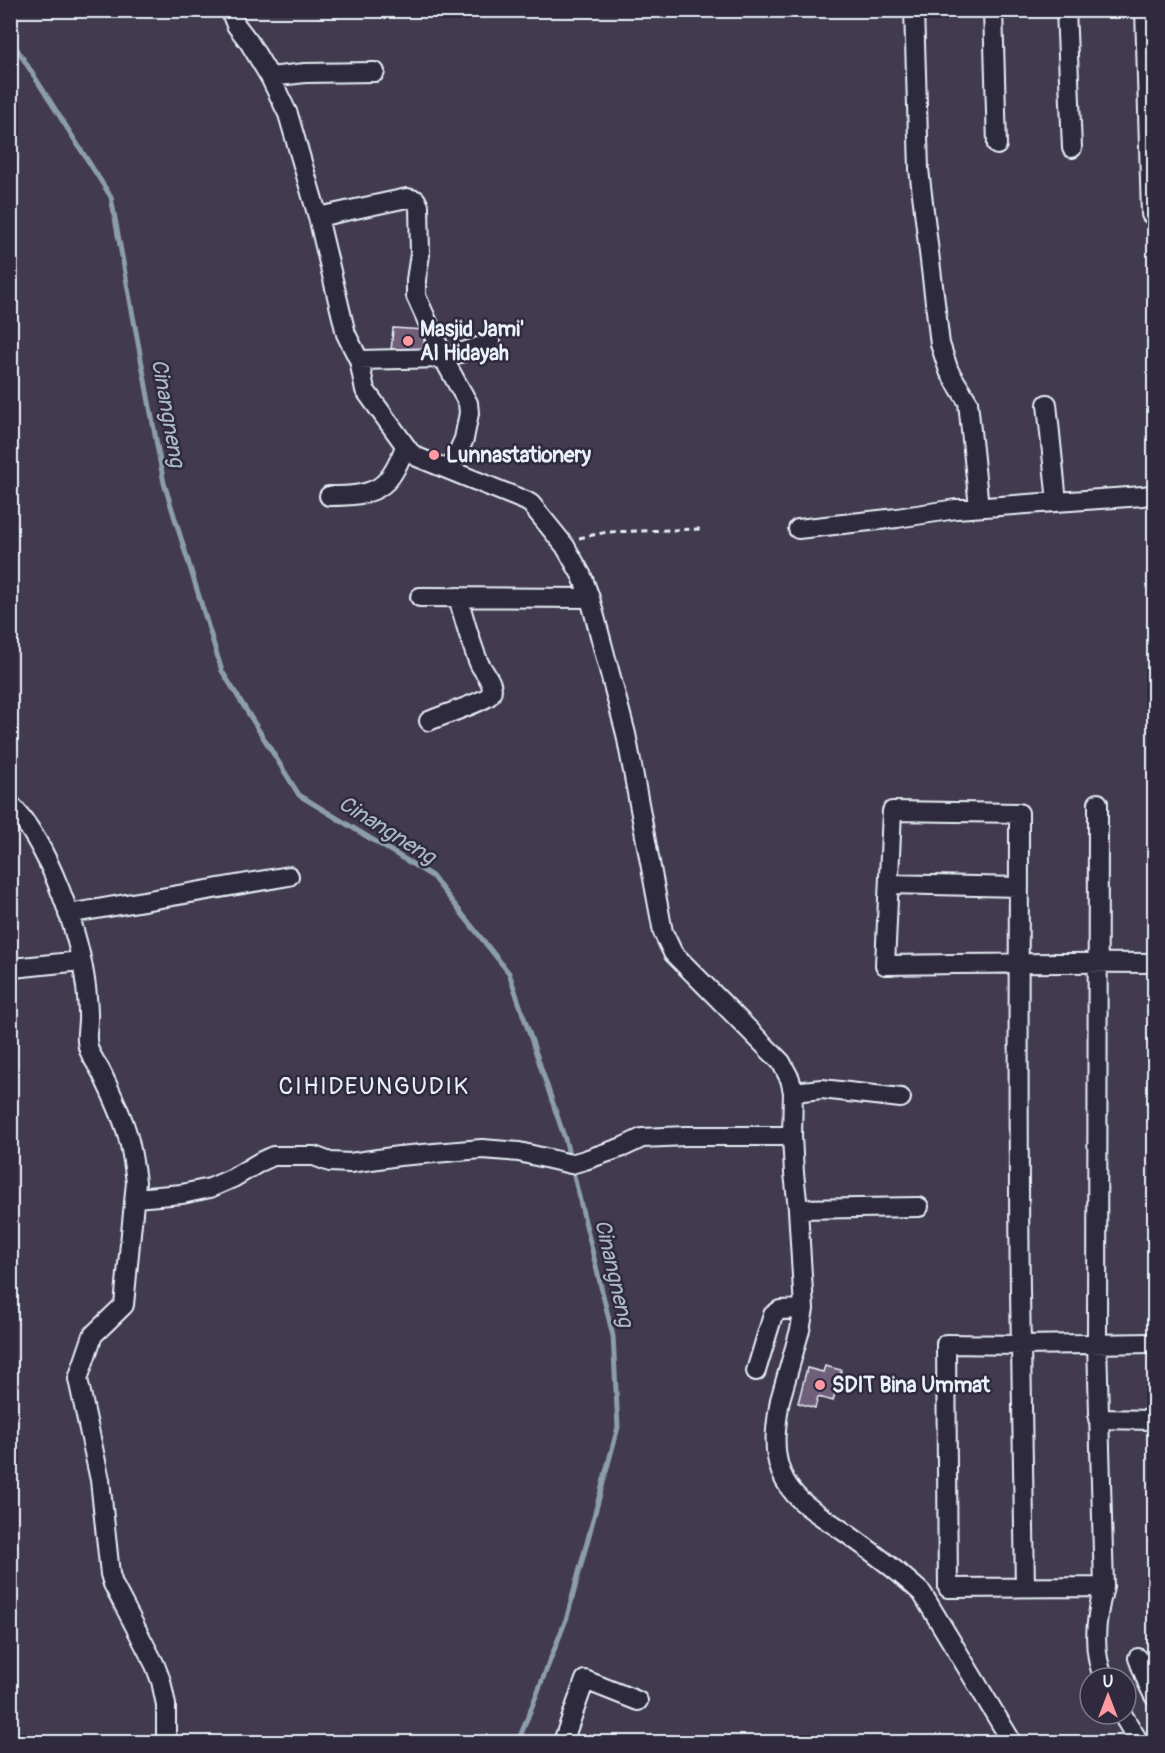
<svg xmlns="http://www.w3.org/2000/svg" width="1165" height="1753" viewBox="0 0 1165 1753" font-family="Pangolin,sans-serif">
  <rect width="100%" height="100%" fill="#423a4f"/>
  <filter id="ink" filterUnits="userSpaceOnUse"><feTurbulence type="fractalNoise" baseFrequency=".0167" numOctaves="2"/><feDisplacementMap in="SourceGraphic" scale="12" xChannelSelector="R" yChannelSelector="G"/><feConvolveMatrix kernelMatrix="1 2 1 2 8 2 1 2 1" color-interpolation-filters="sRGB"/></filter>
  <g filter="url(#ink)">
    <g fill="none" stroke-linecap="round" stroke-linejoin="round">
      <path stroke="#8c9dab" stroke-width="5" d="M10,38L111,197L164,483L222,671L299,795L432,876L509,973L566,1142L570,1159
        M518,1742L567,1617L618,1427L613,1336L572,1168"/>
    </g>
    <path fill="#705f7a" stroke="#e8f1f8" stroke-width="1.5" d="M393,328L425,330L423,355L391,352Z
      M825,1366L841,1370L833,1401L818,1397L815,1408L798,1403L807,1368L823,1372Z"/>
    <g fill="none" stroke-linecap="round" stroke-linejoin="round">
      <g stroke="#e8f1f8" stroke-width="22">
        <path id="street" d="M230,10L236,25L249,42L270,77L288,114L318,217L346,334L359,360L365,390L410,452L417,457L526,501L531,504L565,546L582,576L590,598L626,734L663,932L673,953L781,1062L790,1079L793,1092L792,1136L794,1173L798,1209L804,1309L800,1330L780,1400C776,1424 772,1449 781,1472C792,1501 819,1514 843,1531C870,1550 898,1571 922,1593L1012,1742
          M914,10L919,169L940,344L949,371L968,402L979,507
          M993,10L997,145
          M1066,10L1072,148
          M1145,10L1151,214L1154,215
          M270,77L305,73L375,72
          M318,217L407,198L416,200L419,206L420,254L416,280V296L448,367L468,403L469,413L464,439L450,470
          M359,360L444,358L491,343
          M1047,404L1057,502
          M329,496C375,496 390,490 405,446
          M798,529L897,518L956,509L1143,496L1154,494
          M420,597L590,598
          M429,721C440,716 483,702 489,696C498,686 483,672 479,663C470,642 464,619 458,597
          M1098,803L1097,1343L1104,1587C1096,1616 1091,1650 1104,1678
          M10,804C49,844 79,932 86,987C87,996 88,1005 88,1014C89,1027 84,1037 89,1050C93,1060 100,1068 104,1078C113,1097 123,1117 128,1137C132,1151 134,1167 136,1182L124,1305L93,1335L78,1379L100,1480L110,1574L113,1584L155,1665L161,1681L166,1705V1742
          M889,884L1019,887
          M68,914L289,876
          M1154,963C1065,962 975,964 885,965L892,811L1019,813C1019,990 1017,1168 1021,1345L1154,1343
          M13,968L81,961
          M793,1092L822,1089L901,1098
          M135,1198L182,1194L210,1188L233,1178L260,1162L273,1156H314L330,1162L350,1163L399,1156L482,1149L519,1152L571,1164L585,1160L623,1147L642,1138L686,1136H792
          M798,1209L919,1207
          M756,1371L773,1315L780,1310L804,1309
          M1098,1419L1154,1420
          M1025,1587L1021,1345L946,1344L948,1588L1104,1587
          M1138,1658L1148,1684L1154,1696
          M1122,1714L1139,1742
          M564,1739L585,1680L638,1701"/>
      </g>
      <path stroke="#e8f1f8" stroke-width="3" stroke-dasharray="6 4.5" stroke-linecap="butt" d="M579,538L607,532L701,529"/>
      <use href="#street" stroke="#2f2a3d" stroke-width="18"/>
    </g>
  </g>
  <g fill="#ff9aa2" stroke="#2f2a3d" stroke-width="2">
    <circle cx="408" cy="341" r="6"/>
    <circle cx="434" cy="455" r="6"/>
    <circle cx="820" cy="1385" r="6"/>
  </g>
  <g text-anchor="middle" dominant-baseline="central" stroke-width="5" stroke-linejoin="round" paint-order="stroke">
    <g font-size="21" font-weight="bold" fill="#e8f1f8" stroke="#2f2a3d" text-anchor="start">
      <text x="420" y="329">Masjid Jami'<tspan x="420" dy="24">Al Hidayah</tspan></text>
      <text x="446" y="455">Lunnastationery</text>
      <text x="832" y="1385">SDIT Bina Ummat</text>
    </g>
    <g font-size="22" font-style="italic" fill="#aab9c5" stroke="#2f2a3d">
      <text transform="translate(168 413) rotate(80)">Cinangneng</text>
      <text transform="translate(387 830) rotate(32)">Cinangneng</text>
      <text transform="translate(614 1273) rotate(77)">Cinangneng</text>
    </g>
    <g font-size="24" letter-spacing="1.5" fill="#e8f1f8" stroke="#2f2a3d">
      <text x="374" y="1086">CIHIDEUNGUDIK</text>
    </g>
  </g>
  <rect width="1165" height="1753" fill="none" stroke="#2f2a3d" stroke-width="36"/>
  <rect x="18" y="18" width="1129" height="1717" fill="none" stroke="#e8f1f8" stroke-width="2" filter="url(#ink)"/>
  <g transform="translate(1108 1696)"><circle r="28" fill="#2f2a3d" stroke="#797a88" stroke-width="1.5"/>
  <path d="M0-4.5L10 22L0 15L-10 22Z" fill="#ff9aa2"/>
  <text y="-9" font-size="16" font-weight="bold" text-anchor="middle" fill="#e8f1f8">U</text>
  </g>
</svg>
